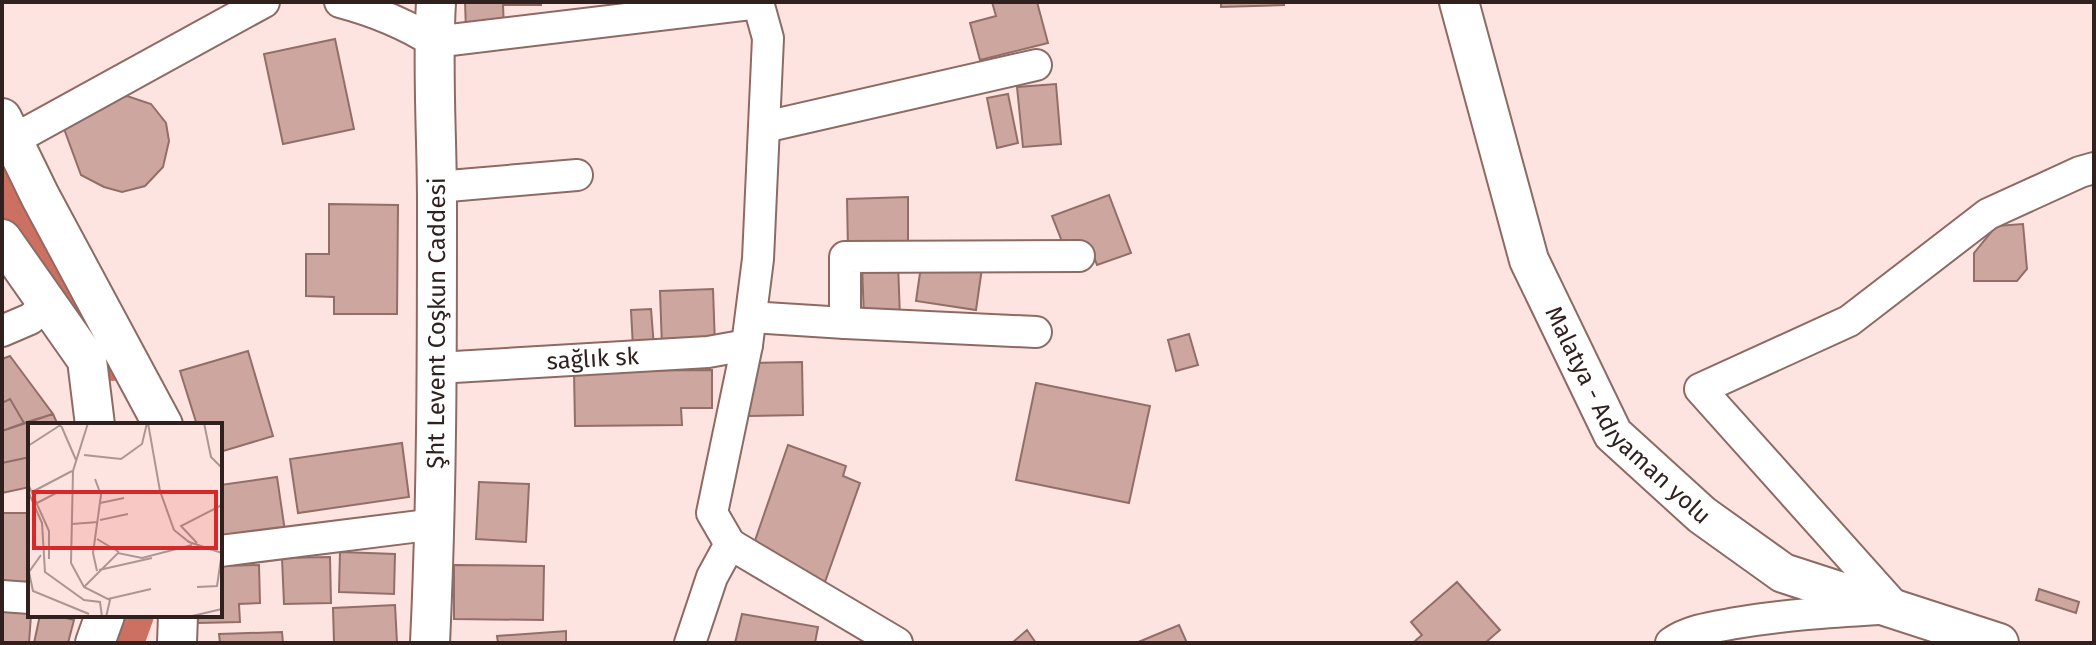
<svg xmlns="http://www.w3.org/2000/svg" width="2096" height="645" viewBox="0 0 2096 645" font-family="'Fira Sans',sans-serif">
  <rect width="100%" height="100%" fill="#fde4e0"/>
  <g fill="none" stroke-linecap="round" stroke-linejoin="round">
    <path stroke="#cc7062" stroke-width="32" d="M2,185L19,219L112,365
      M128,643L138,615"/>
  </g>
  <path fill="#cda69f" stroke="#926e68" stroke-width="2" d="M465,2H541V5H503L504,28L466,30Z
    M992,2H1037L1048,43L980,60L970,23L996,16Z
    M1221,2H1284V5L1221,7Z
    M335,39L354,129L283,144L264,54Z
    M1056,84L1061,144L1023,147L1017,87Z
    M1008,94L1018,143L997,148L987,98Z
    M127,96L151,104L166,123L169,141L163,167L145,186L122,192L104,187L81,175L63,126L98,103Z
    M1109,195L1131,253L1097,265L1090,246L1067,254L1052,216Z
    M908,197V248L848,249L847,199Z
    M329,204L398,205L397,314H334V297L306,296V254H329Z
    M2023,224L2027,269L2017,281H1974V253L1996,226Z
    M922,259L982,268L976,310L916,301Z
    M898,263L900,318L864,319L862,264Z
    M713,289L715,345L662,347L660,291Z
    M651,309L654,347L633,348L631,310Z
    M1189,334L1198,365L1176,371L1168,340Z
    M248,351L273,436L220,452V425H197L180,371Z
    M10,356L53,414L24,423L10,399L2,403V359Z
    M802,362L803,415L749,416L748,363Z
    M712,370V408H681L682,425L575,426L574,371Z
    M1036,383L1150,406L1129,503L1016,480Z
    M10,399L24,423L2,431V403Z
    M53,414L58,425H30V457L2,463V431Z
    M402,443L409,497L298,513L290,459Z
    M788,445L846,466L843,476L860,483L825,582L750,555Z
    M30,457V487L2,493V463Z
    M277,477L286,538L220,548V485Z
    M479,482L529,484L526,542L476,539Z
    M2,513H30V589H2Z
    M340,552L395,554L394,594L339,592Z
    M330,557L331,603L284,604L282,558Z
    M259,565L260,603L239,604L240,622L198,623V615H220V566Z
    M454,565L544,566L543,620L454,619Z
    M1457,582L1500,630L1485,643H1417L1415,641L1422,635L1411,622Z
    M2039,589L2079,602L2076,613L2036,600Z
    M395,605L397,643H334L333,608Z
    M3,610H30L31,615L29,643H3Z
    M742,614L818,627L815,643H735Z
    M40,615H54L74,620L68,643H34Z
    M1179,625L1187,643H1136Z
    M1027,630L1036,643H1012Z
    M566,631V643H498L497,636Z
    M282,632L283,643H220L219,634Z"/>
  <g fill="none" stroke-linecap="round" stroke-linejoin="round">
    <g stroke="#8d6a64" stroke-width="34">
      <g id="minor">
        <path d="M340,2C374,11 404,23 434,42L759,3"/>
        <path d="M765,127L1036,65"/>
        <path d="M13,140L264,2"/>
        <path d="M437,187L577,175"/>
        <path d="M751,317L845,323V257L1079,256"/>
        <path d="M845,323L1036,332"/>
        <path d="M2,331L30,319L48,304"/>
        <path id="s1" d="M437,368L708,352L747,345"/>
        <path d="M730,544L897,643"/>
        <path d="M220,551L436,524"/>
        <path d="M2,596L30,598"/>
        <path d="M1897,609L1700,389L1849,321L1988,214L2080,172L2094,168"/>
        <path d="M690,643L712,577L730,544L712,513L747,345L758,259L768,38L758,2"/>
        <path d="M1671,643C1689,630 1714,627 1736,623C1783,615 1830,612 1878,609"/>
      </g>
    </g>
    <g stroke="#8d6a64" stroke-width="42">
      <g id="major">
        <path id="s2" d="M1459,2L1529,260L1613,434L1702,515L1783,573L1999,643"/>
        <path d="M2,118L40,196L163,425"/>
        <path d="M2,239L87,360L95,425"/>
        <path d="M95,643L105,615"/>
        <path d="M177,643L178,615"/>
        <path id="s3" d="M430,643C437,496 437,350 437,203C437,136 432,69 436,2"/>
      </g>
    </g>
    <use href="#minor" stroke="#fff" stroke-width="30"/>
    <use href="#major" stroke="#fff" stroke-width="38"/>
  </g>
  <g text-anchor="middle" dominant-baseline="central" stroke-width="6" stroke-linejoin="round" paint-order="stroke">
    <g font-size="24" fill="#30211f" stroke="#fff">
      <text stroke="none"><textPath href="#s3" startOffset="320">Şht Levent Coşkun Caddesi</textPath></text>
      <text stroke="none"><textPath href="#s1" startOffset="156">sağlık sk</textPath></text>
      <text stroke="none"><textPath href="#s2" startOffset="454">Malatya - Adıyaman yolu</textPath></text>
    </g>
  </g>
  <g transform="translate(28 423)">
    <rect width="194" height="194" fill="#fde4e0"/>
    <path fill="none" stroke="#ab9693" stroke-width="2" d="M32,0L48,37M120,0L132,68L146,107L161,119L194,130M176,0L183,34L194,45M0,23L34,1M56,32L93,36L114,21L119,0M67,56L73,72L65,130L69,148M0,61L21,108V136M0,68L14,100L17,149L56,177L72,179L74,194M4,69L44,48M9,80L30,69H72M72,80L96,75M72,97L100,91M44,101L70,99M69,116L91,129M169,120L153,103L194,82M13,132L1,149L5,168L61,191M43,140L45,48L60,0M43,140L56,164L82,177L78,194M71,147L124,135M56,164L90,130L114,135L164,122M169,164L189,163L194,129M80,176L123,166M160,194L194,186"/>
    <path fill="#d62828" fill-opacity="0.15" stroke="#d62828" stroke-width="4" d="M6,69H188V125H6Z"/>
    <rect width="194" height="194" fill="none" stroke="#30211f" stroke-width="4"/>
  </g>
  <rect width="2096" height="645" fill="none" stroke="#30211f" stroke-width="8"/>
</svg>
